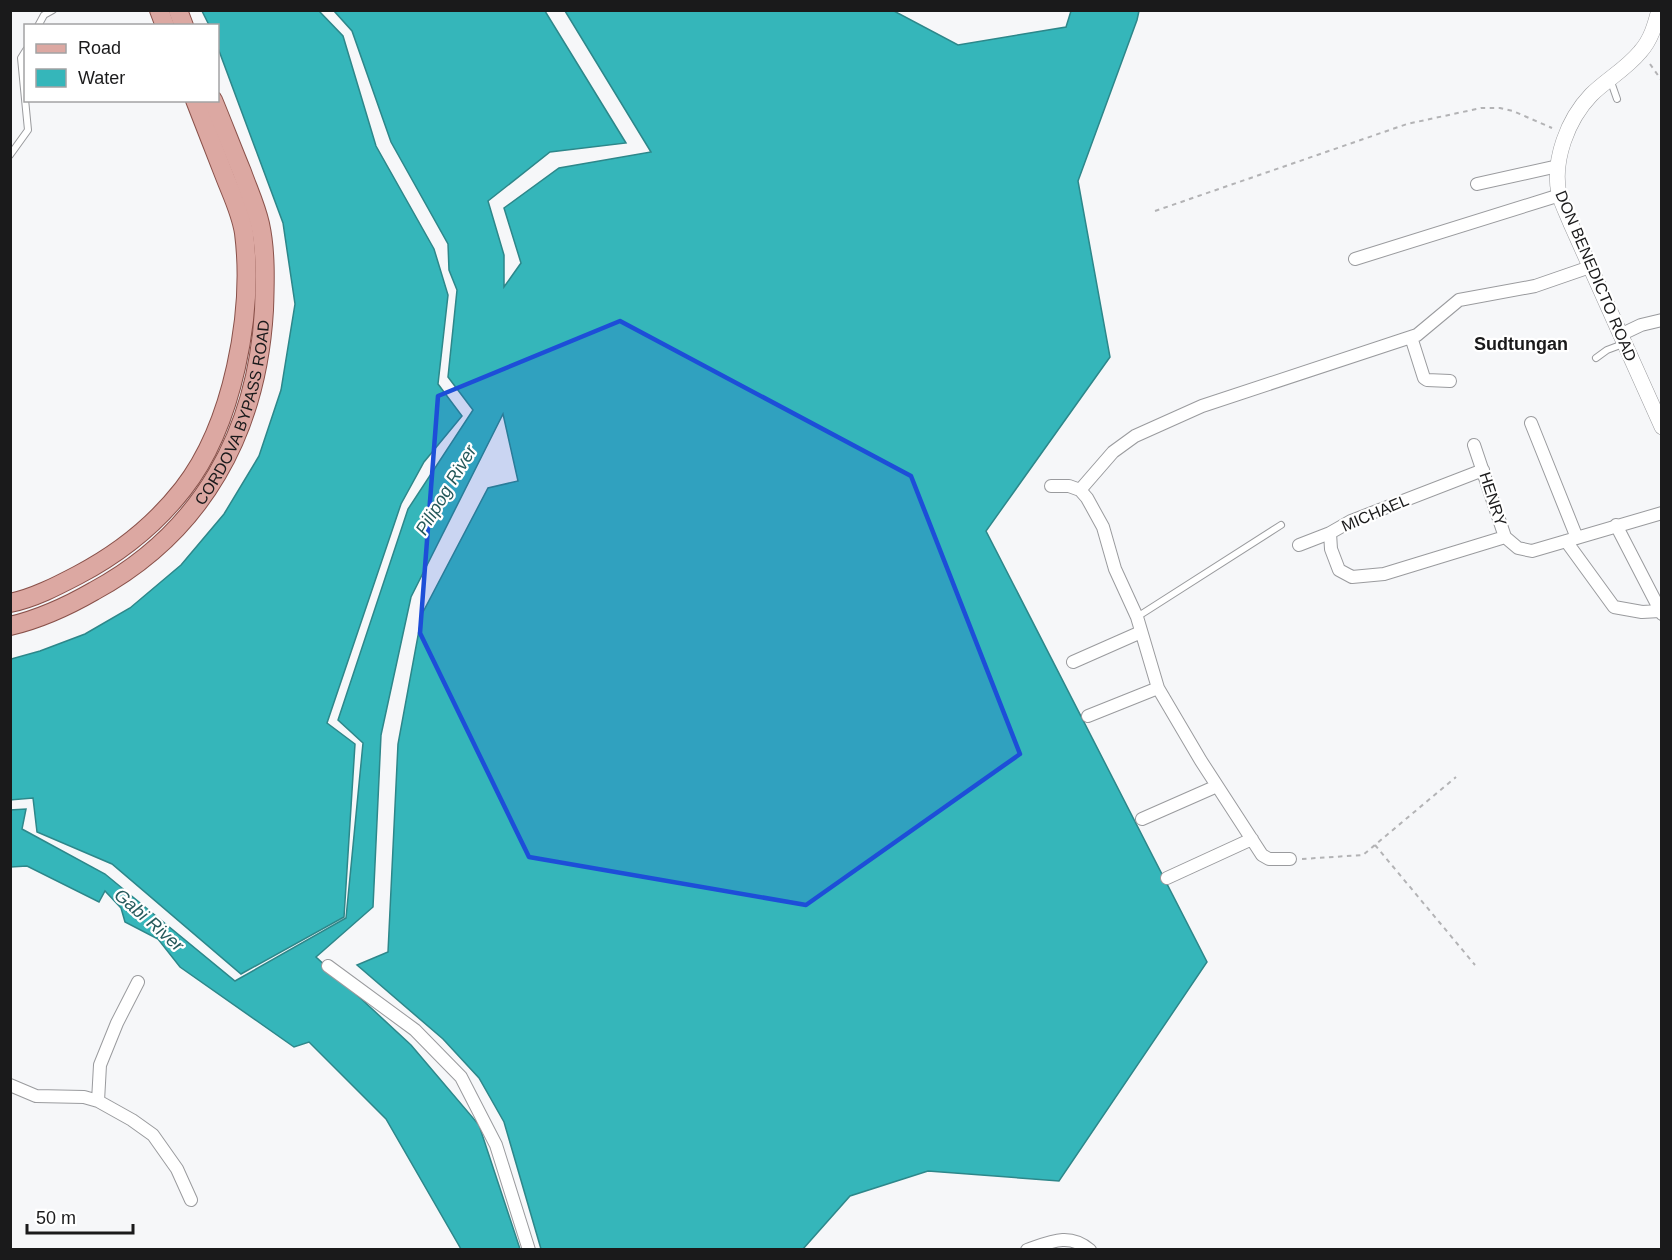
<svg xmlns="http://www.w3.org/2000/svg" width="1672" height="1260" viewBox="0 0 1672 1260" font-family="Helvetica,sans-serif">
  <rect width="100%" height="100%" fill="#f6f7f9"/>
  <path fill="#35b6ba" stroke="#2d878a" stroke-width="1.5" d="M202,11H319L343,36L376,146L434,249L448,295L438,384L462,416L424,462L401,504L327,723L355,744L344,917L241,974L112,864L37,832L33,798L10,800L11,659L40,651L85,634L130,608L181,565L224,514L259,456L281,390L295,304L283,223L218,48V26L209,25Z
    M334,11H545L626,143L550,152L488,201L504,255V287L521,263L504,208L559,168L651,152L565,11H894L958,45L1066,27L1071,11H1139L1137,20L1078,181L1110,357L986,531L1207,962L1059,1181L928,1171L850,1196L803,1249H541L504,1122L479,1078L443,1039L357,965L388,952L398,744L422,614L488,488L518,481L503,414L411,597L381,735L373,907L316,957L411,1045L479,1125L520,1249H461L386,1119L309,1042L294,1047L180,967L158,939L125,922L121,908L105,891L99,902L27,866L11,867L10,810L26,809L22,829L105,874L235,981L346,918L363,743L338,720L408,509L473,410L448,377L457,290L449,270L448,244L391,142L352,31Z"/>
  <g fill="none" stroke-linecap="round" stroke-linejoin="round">
    <g stroke="#9a9b9e" stroke-width="8">
      <path id="service" d="M38,26L44,15L53,10
        M1610,79L1617,99
        M10,155L28,130L21,58L26,50
        M1596,358L1607,350L1623,344
        M1137,617L1281,525"/>
    </g>
    <g stroke="#9a9b9e" stroke-width="14">
      <path id="minor" d="M1477,184L1558,166
        M1355,259L1560,195
        M1620,335L1641,325L1662,320
        M1411,337L1424,378L1427,380L1450,381
        M1531,423L1577,538
        M1474,445L1505,537L1518,548L1532,551L1662,513
        M1483,470L1351,521L1330,533L1331,549L1339,570L1352,577L1384,574L1505,537
        M1051,486H1069L1080,490L1087,498L1103,527L1115,569L1137,617L1158,688L1201,761L1262,855L1269,859H1290
        M1080,490L1113,452L1135,436L1202,406L1417,335L1459,300L1535,286L1590,267
        M1616,525L1662,614
        M1566,541L1614,607L1642,612L1660,611
        M1299,545L1330,533
        M1073,662L1141,632
        M1088,716L1158,688
        M1142,819L1217,786
        M1167,878L1252,839
        M328,966L415,1030L461,1077L496,1145L529,1250
        M10,1085L36,1096L84,1097L98,1101L132,1120L153,1135L177,1169L191,1200
        M98,1101L100,1065L117,1023L138,982
        M1027,1250C1050,1242 1069,1232 1090,1250"/>
    </g>
    <g stroke="#9a9b9e" stroke-width="16">
      <path id="tertiary" d="M1659,10C1655,25 1651,40 1640,52C1626,69 1606,80 1591,95C1568,119 1552,160 1559,194C1562,204 1567,214 1571,224L1662,427"/>
    </g>
    <g stroke="#89514a" stroke-width="20">
      <g id="primary">
        <path d="M159,10L165,26"/>
        <path d="M178,10L184,26"/>
        <path d="M10,603C34,598 57,586 78,575C118,554 154,526 183,489C233,425 254,313 244,233C241,213 232,195 225,177C215,151 205,126 195,100"/>
        <path id="s1" d="M10,626C40,619 68,606 94,591C203,532 257,431 264,310C265,282 266,251 260,224C256,206 248,189 242,172C232,148 223,124 213,100"/>
      </g>
    </g>
    <path stroke="#b3b3b5" stroke-width="2" stroke-dasharray="4.5 4.5" stroke-linecap="butt" d="M1650,64L1662,81
      M1155,211L1407,124L1481,108H1500L1513,111L1552,128
      M1375,845L1475,965
      M1302,859L1363,855L1456,777"/>
    <use href="#service" stroke="#fff" stroke-width="6"/>
    <use href="#minor" stroke="#fff" stroke-width="12"/>
    <use href="#tertiary" stroke="#fff" stroke-width="15"/>
    <use href="#primary" stroke="#dca8a2" stroke-width="18"/>
  </g>
  <path fill="#1d4ed8" fill-opacity="0.2" stroke="#1d4ed8" stroke-width="4.5" stroke-linejoin="round" d="M620,321L911,476L1020,754L806,905L529,857L420,633L438,396Z"/>
  <g text-anchor="middle" dominant-baseline="central" stroke-width="4.5" stroke-linejoin="round" paint-order="stroke">
    <g font-size="16" fill="#1a1a1b" stroke="#fff">
      <text transform="translate(1596 276) rotate(67)">DON BENEDICTO ROAD</text>
      <text stroke="none"><textPath href="#s1" startOffset="327">CORDOVA BYPASS ROAD</textPath></text>
      <text transform="translate(1493 499) rotate(72)">HENRY</text>
      <text transform="translate(1375 513) rotate(-23)">MICHAEL</text>
    </g>
    <g font-size="18" font-weight="bold" fill="#1a1a1b" stroke="#fff">
      <text x="1521" y="344">Sudtungan</text>
    </g>
    <g font-size="18" font-style="italic" fill="#265a5c" stroke="#fff">
      <text transform="translate(446 490) rotate(-59)">Pilipog River</text>
      <text transform="translate(149 920) rotate(41)">Gabi River</text>
    </g>
  </g>
  <rect width="1672" height="1260" fill="none" stroke="#1a1a1b" stroke-width="24"/>
  <rect x="24" y="24" width="195" height="78" fill="#ffffff" stroke="#a3a3a4" stroke-width="1.5"/>
  <rect x="36" y="44" width="30" height="9" fill="#dca8a2" stroke="#a3a3a4" stroke-width="1.5"/>
  <text x="78" y="54" font-size="18" fill="#1a1a1b">Road</text>
  <rect x="36" y="69" width="30" height="18" fill="#35b6ba" stroke="#a3a3a4" stroke-width="1.5"/>
  <text x="78" y="84" font-size="18" fill="#1a1a1b">Water</text>
  <path d="M27 1224v9h106v-9" fill="none" stroke="#1a1a1b" stroke-width="3"/>
  <text x="36" y="1224" font-size="18" fill="#1a1a1b" stroke="#ffffff" stroke-width="4.5" paint-order="stroke">50 m</text>
</svg>
